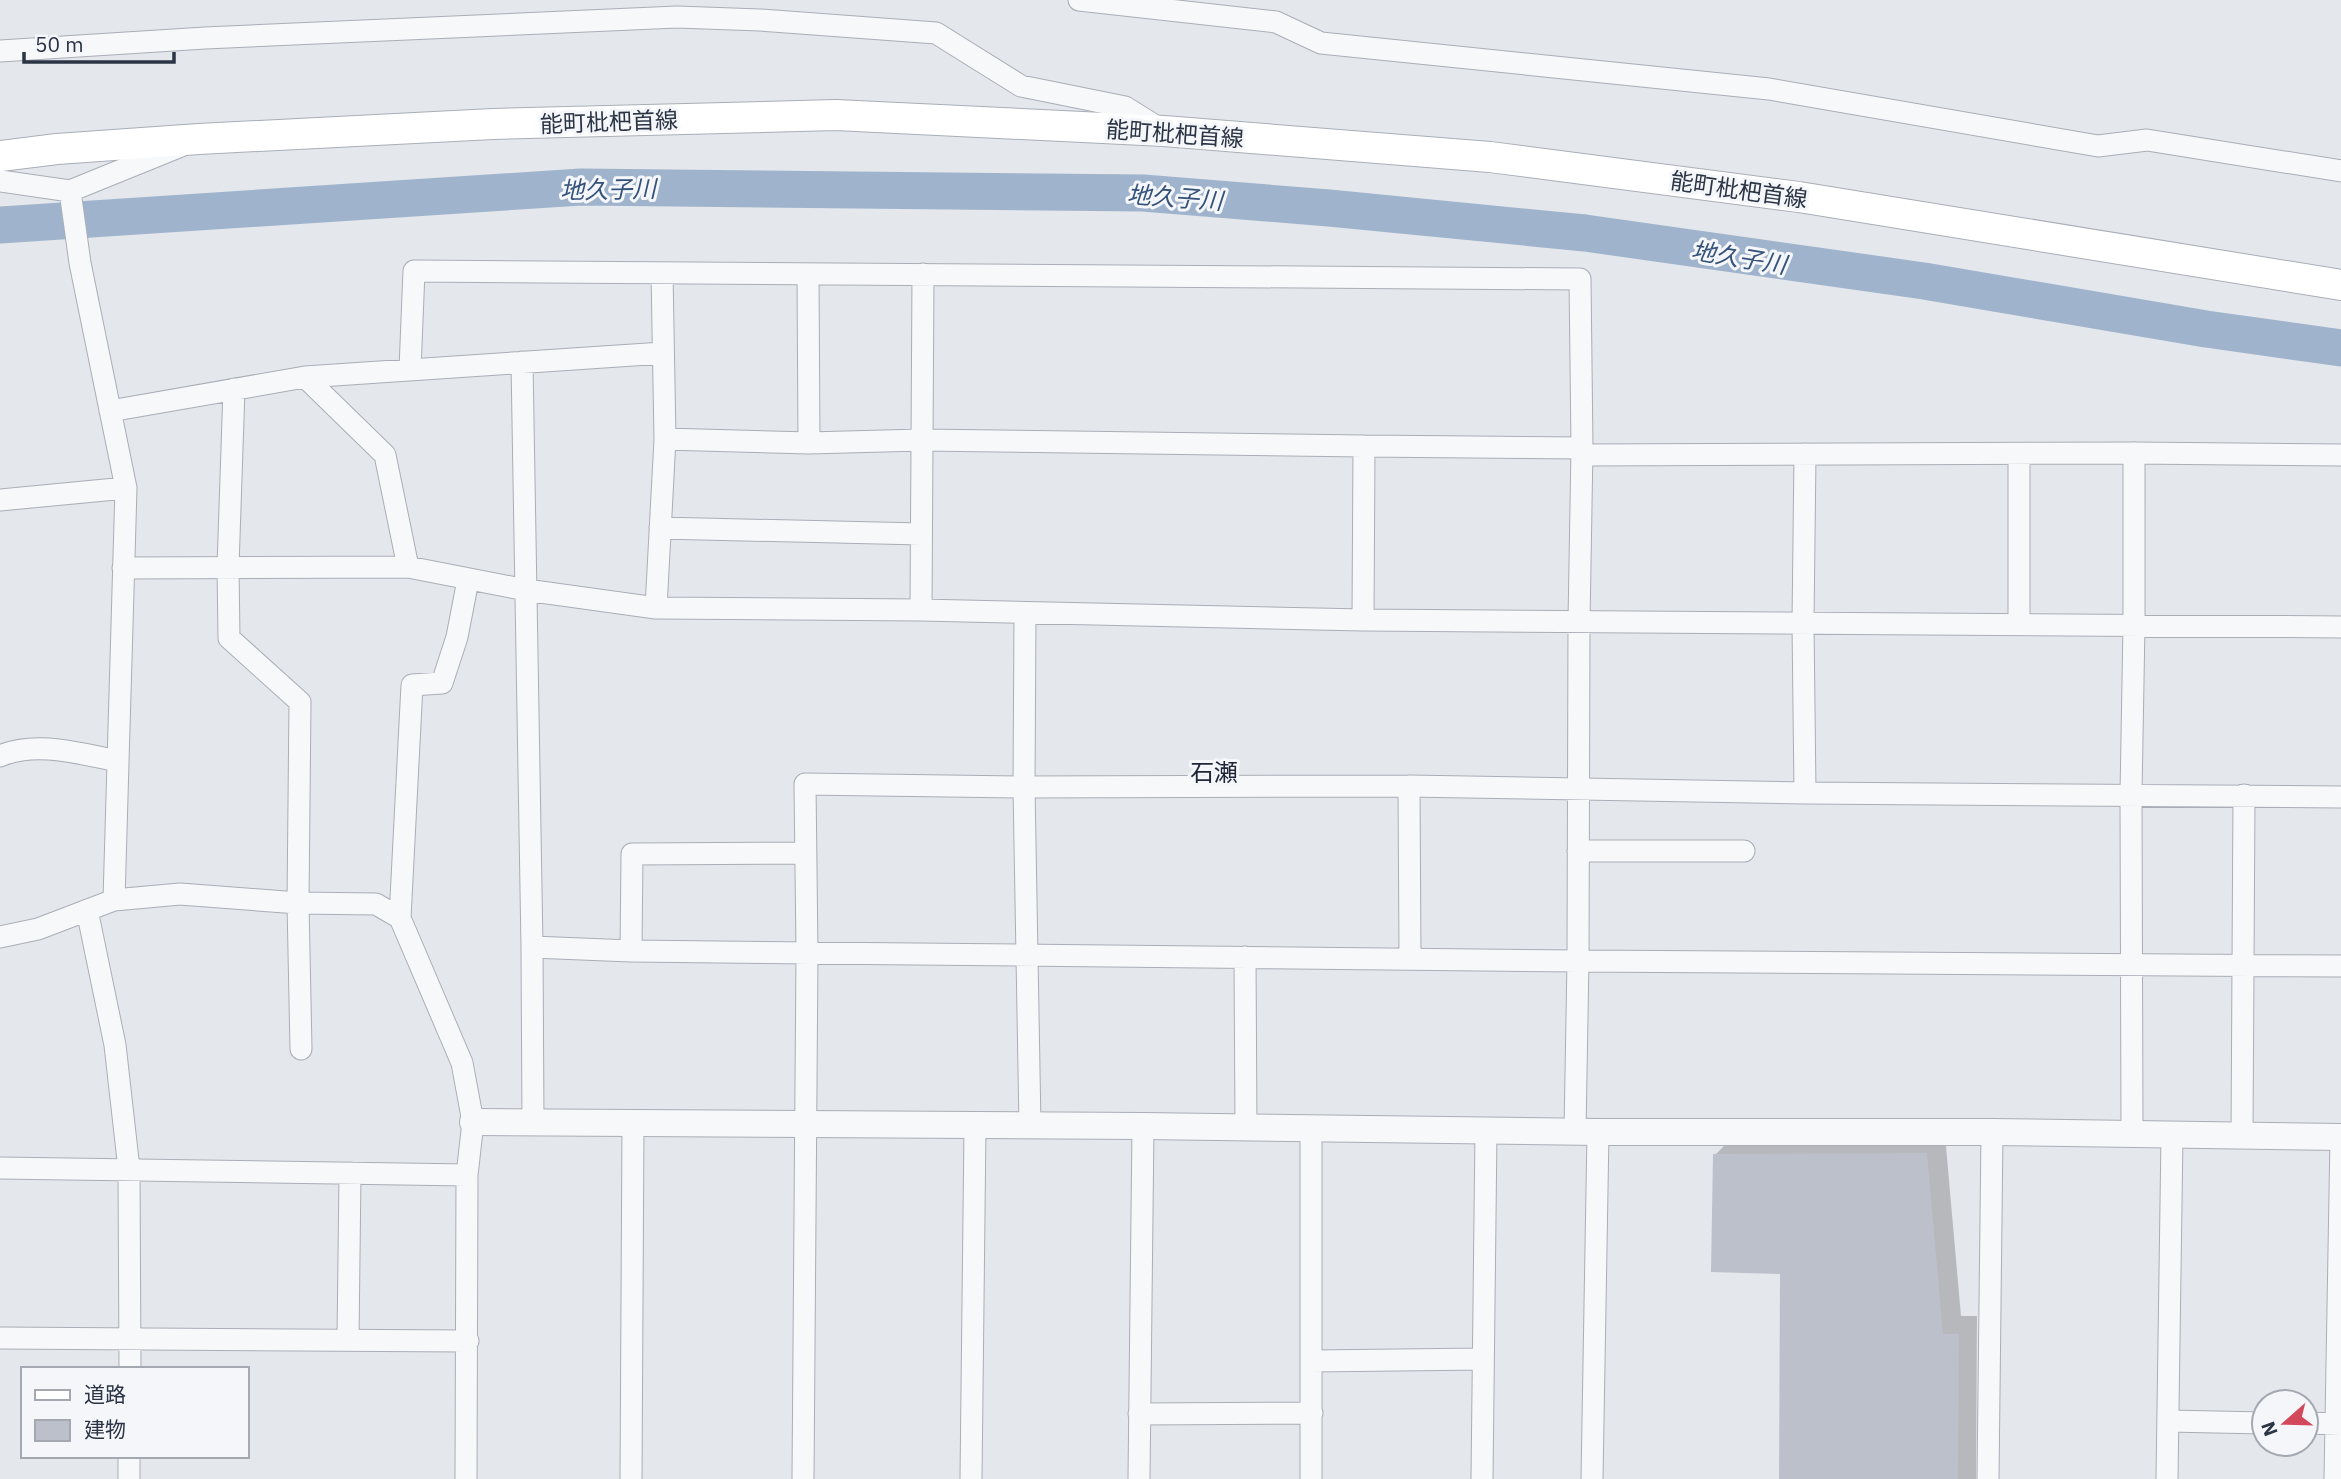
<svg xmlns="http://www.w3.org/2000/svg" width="2341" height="1479" viewBox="0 0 2341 1479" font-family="'IBM Plex Sans','Noto Sans JP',sans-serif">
  <rect width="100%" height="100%" fill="#e4e7ec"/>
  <path fill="#0003" d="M1945,1135L1961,1316H1977L1976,1479H1781L1782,1272L1715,1155L1733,1137Z"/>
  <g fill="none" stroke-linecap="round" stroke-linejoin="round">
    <path stroke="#9fb4cc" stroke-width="37" d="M0,225L581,187L1143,193L1329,208L1585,233L1924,281L2206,329L2341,348"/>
  </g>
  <path fill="#bbc0ca" d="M1927,1153L1943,1334H1959L1958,1479H1779L1780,1274L1711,1272L1713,1154Z"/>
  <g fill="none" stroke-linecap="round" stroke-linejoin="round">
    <g stroke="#a9aeb7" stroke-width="23">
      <path id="minor" d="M1079,0L1276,22L1321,43L1769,89L2098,146L2147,140L2341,171
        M0,51L205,38L677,17L760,20L936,33L1021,86L1125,107L1162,130
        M0,181L70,191L181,146
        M70,191L80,263L126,488L114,900
        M808,274L809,443
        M522,362L532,947L533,1123
        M410,369L414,271L1580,279L1582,448L1579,622L1578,961L1575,1131
        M305,377L385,455L408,567
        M234,389L228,567L229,638L300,702L298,903L301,1049
        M110,411L305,377L663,353
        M665,439L809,443L921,440L1364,446
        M2019,454V624
        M1582,455L2134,453L2341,455
        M0,500L126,488
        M660,528L921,534
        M123,568L408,567L526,590L656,608L921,610L1363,620L2341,627
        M656,608L665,439L662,273
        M921,610L923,274
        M1025,614L1024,787L1030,1126
        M1363,620L1364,446L1582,448
        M0,756C36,740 81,754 118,761
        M1805,793L1803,623L1805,454
        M1578,851H1744
        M87,910L115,1045L129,1169L130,1369
        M400,918L412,685L442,683L457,637L468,580
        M0,937L38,929L114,900L180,894L298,903L376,904L400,918L462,1063L473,1122L467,1175L466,1479
        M532,947L631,951L1578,961L2341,966
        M631,951L632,854L806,853
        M1245,957L1246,1128
        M1410,958L1409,786L1805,793L2341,797
        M1311,1129V1479
        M2132,1134L2131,794L2134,625V453
        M2242,1136L2244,795
        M0,1168L467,1175
        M0,1338L468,1341
        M348,1340L350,1173
        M1312,1361L1483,1359
        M1139,1414L1312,1413
        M2168,1421L2264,1423
        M2306,1423L2341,1424
        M129,1479V1456
        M631,1479L633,1123
        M803,1479L807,953L805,784L1024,787L1409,786
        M971,1479L975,1126
        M1139,1479L1143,1126
        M1482,1479L1486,1130
        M1592,1479L1598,1132
        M1988,1479L1992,1132
        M2167,1479L2172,1135
        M2335,1479L2341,1137"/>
    </g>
    <g stroke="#a9aeb7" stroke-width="28">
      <path id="tertiary" d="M473,1122L1143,1126L1598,1132H1992L2341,1137"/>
    </g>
    <g stroke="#a9aeb7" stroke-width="32">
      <path id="secondary" d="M0,156L57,149L199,139L493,124L836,115L1164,131L1490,157L1799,197L2341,285"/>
    </g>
    <use href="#minor" stroke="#f7f8fa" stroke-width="21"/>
    <use href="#tertiary" stroke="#f7f8fa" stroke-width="26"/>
    <use href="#secondary" stroke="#fff" stroke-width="30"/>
  </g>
  <g text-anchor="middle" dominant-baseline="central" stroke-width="6" stroke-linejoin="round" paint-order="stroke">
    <g font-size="23" fill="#2b3445" stroke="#f4f6f9">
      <text transform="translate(609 121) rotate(-2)">能町枇杷首線</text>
      <text transform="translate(1175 133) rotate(4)">能町枇杷首線</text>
      <text transform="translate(1739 189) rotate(8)">能町枇杷首線</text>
    </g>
    <g font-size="24" font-style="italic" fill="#34527a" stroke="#f4f6f9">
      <text transform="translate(608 189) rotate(-1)">地久子川</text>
      <text transform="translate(1175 197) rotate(4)">地久子川</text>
      <text transform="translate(1739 257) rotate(9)">地久子川</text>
    </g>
    <g font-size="24" fill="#1d2536" stroke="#f4f6f9">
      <text x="1214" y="772">石瀬</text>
    </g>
  </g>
  <rect x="21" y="1367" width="228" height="91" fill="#f4f6f9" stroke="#a4a8b1" stroke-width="2"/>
  <rect x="35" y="1390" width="35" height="10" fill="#ffffff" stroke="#a4a8b1" stroke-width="2"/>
  <text x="84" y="1402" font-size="21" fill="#2b3445">道路</text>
  <rect x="35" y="1420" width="35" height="21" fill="#bbc0ca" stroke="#a4a8b1" stroke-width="2"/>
  <text x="84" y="1437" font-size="21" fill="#2b3445">建物</text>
  <g transform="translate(2285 1423) rotate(250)"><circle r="33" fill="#f4f6f9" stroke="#a4a8b1" stroke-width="2"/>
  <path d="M0-5L12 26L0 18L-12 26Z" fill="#d1495b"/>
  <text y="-10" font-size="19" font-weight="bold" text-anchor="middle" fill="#2b3445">N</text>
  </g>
  <path d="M24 52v10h150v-10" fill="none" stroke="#2b3445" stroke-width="3.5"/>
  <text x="35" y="52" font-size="21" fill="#2b3445" stroke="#f4f6f9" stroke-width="5" paint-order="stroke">50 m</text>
</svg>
